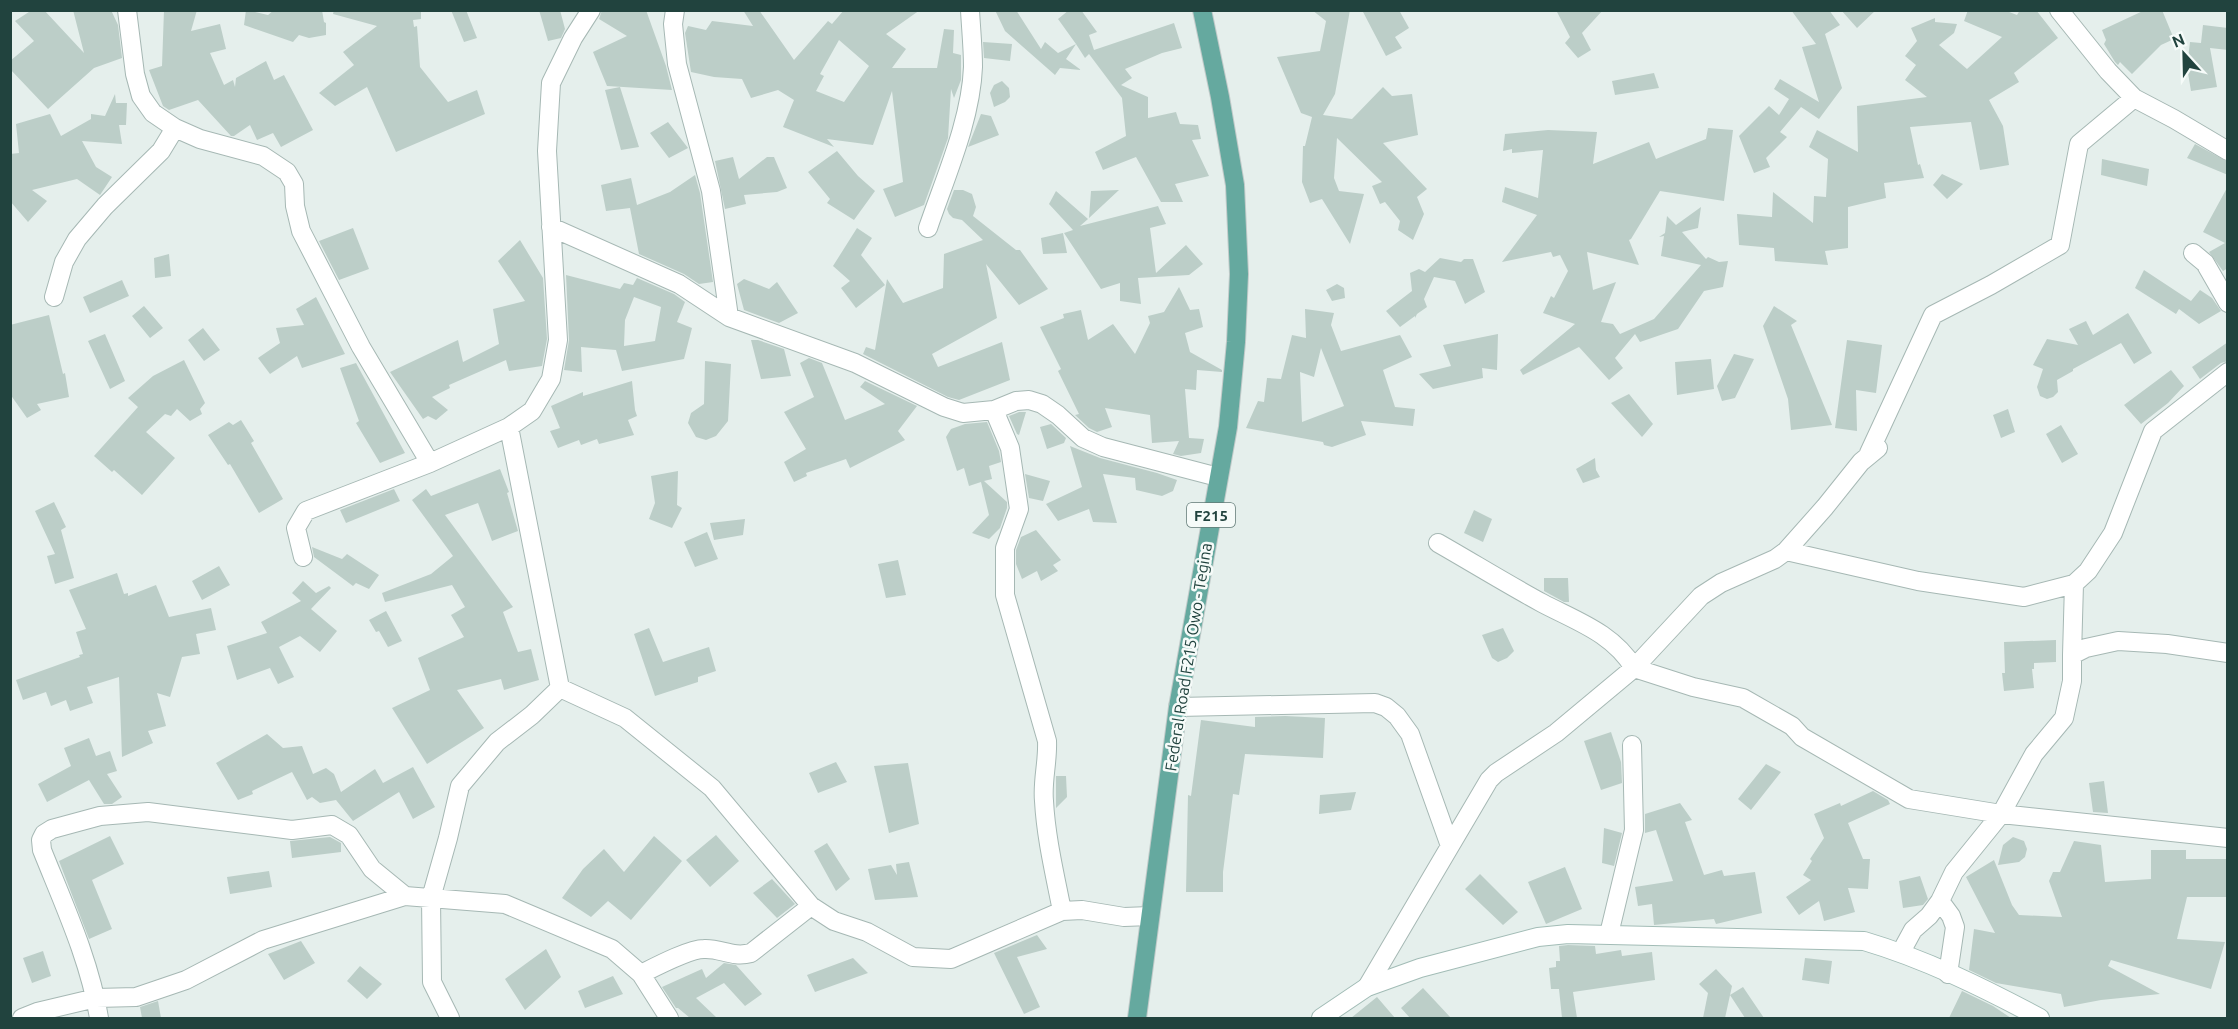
<svg xmlns="http://www.w3.org/2000/svg" width="2238" height="1029" viewBox="0 0 2238 1029" font-family="Ubuntu,sans-serif">
  <rect width="100%" height="100%" fill="#e5efec"/>
  <path fill="#bccec8" fill-rule="evenodd" d="M32,10H44L84,53L73,10H111L118,25L122,58L94,68L48,109L10,69V61L34,41L15,21Z
    M164,10H197L191,31L220,24L226,49L210,53L224,85L233,80L235,87L236,78L266,61L274,80L284,75L313,130L281,147L273,133L257,140L250,125L234,136H231L198,100L169,110L163,106L149,70L162,66Z
    M246,10L268,15L274,10H322L324,22L326,23V35L309,38L299,35L293,42L244,25Z
    M334,10H421V19L413,20L414,27L417,26L420,67L448,102L477,90L485,114L396,152L367,87L335,106L319,93L354,65L343,52L377,26L333,14Z
    M451,10H466L477,38L464,42Z
    M539,10H560L565,29L561,38L548,41Z
    M602,10H646L666,66L672,90L607,86L593,52L627,36L599,19Z
    M743,10H759L794,60L828,21L832,24L844,10H920L886,34L906,49L892,68H937L944,29L954,30L953,53L961,55V80L954,98L951,89L948,138L924,205L895,217L883,189L903,182L892,91L873,145L827,139L834,147L783,127L794,100L778,90L751,98L742,79L714,77L691,72L685,33L688,26L706,30L712,21L753,26ZM839,40L869,66L844,102L816,91L824,76L820,74Z
    M995,10H1016L1041,49L1045,42L1058,53L1076,44L1058,19L1069,10H1081L1097,32L1089,35L1094,50L1174,23L1182,48L1162,53L1125,69L1132,78L1121,85L1148,97V118L1176,112L1180,124L1198,125L1201,139L1192,140L1209,176L1175,184L1183,202H1161L1136,157L1103,170L1095,152L1126,136L1122,98L1089,54L1085,58L1076,44L1066,59L1081,70L1060,68L1055,75L1005,31Z
    M1312,10H1350L1335,94L1323,115L1352,119L1383,87L1392,96L1412,94L1418,135L1383,143L1427,189L1417,197L1424,214L1413,240L1398,230L1400,221L1385,202L1380,204L1372,186L1382,182L1337,138L1334,178L1339,191L1364,194L1350,244L1322,199L1310,203L1302,182L1303,146H1305L1312,117L1301,113L1277,57L1320,51L1326,21Z
    M1362,10H1399L1409,28L1395,37L1402,48L1386,56Z
    M1556,10H1603L1582,33L1591,50L1578,58L1565,43L1570,37Z
    M1791,10H1829L1840,25L1825,34L1842,88L1819,119L1801,107L1780,132L1787,137L1766,158L1770,167L1754,173L1739,136L1769,106L1779,115L1789,99L1774,89L1780,79L1819,102L1802,47L1816,44Z
    M1841,10H1876L1857,28Z
    M1968,10H2004L2017,15L2020,10H2036L2058,38L2014,73L2019,82L1989,100L2003,126L2009,165L1980,170L1971,122L1910,127L1918,165L1920,164L1924,178L1884,183L1886,198L1848,207V248L1825,251L1828,265L1775,261L1774,248L1739,245L1737,214L1772,217L1773,192L1813,223L1814,196L1826,197L1828,159L1809,147L1817,130L1858,152L1857,106L1927,97L1905,80L1916,65L1905,56L1917,41L1911,28L1935,18V22L1957,24L1954,33L1939,45L1967,69L2002,37L1964,21Z
    M2145,10H2162L2174,39L2161,45L2132,74L2120,62L2118,65L2115,62L2104,44L2106,40L2102,30Z
    M2203,25L2228,28V50L2210,48L2217,87L2191,91L2187,67L2190,42L2201,43Z
    M983,42L1012,44L1010,61L984,58Z
    M1654,73L1659,88L1615,95L1612,81Z
    M1002,81L1009,88L1010,97L1005,102L994,107L990,93L994,85Z
    M620,87L639,147L621,150L605,90Z
    M115,94L116,103H127L126,125H119L122,144L82,141L96,167L112,177L100,195L77,179L32,190L47,201L28,222L10,201V154L19,153L16,124L50,114L61,136L91,119V114L105,116Z
    M981,114L991,116L999,135L968,147Z
    M668,122L688,148L669,158L650,133Z
    M1708,128L1733,130L1724,201L1660,191L1631,239L1629,240L1639,265L1587,252L1593,290L1616,282L1601,322L1613,324L1620,334L1654,319L1701,265L1661,256L1664,236L1659,237L1665,233L1667,216L1676,225L1701,207L1698,228L1682,232L1706,259L1708,257L1719,262L1728,261L1723,287L1704,291L1678,329L1640,342L1635,334L1615,358L1623,368L1609,380L1579,347L1523,375L1520,370L1575,324L1543,313L1551,296L1554,298L1568,271L1560,255L1553,257L1551,252L1502,262L1537,215L1502,202L1505,187L1538,198L1543,150L1512,153V149L1503,151L1505,134L1548,130L1597,132L1593,164L1649,142L1656,159L1706,139Z
    M2195,144L2228,162V175L2187,158Z
    M837,151L858,176L875,191L854,220L827,203L830,199L808,172Z
    M733,157L739,179L767,157H774L787,188L777,192L744,195L746,204L725,209L715,161Z
    M2102,159L2149,169L2147,186L2101,175Z
    M1942,174L1963,184L1947,199L1933,185Z
    M695,175L700,193L713,282L699,284L684,274L639,254L630,208L606,211L601,185L631,178L637,205L670,192Z
    M2228,186V268L2223,271L2209,252L2225,243L2203,232Z
    M954,190H963L972,194L976,207L973,216L1016,250H1020L1048,289L1019,305L986,264L997,318L932,354L938,367L1002,342L1010,380L959,400L948,397L863,354L866,347L875,350L887,279L903,303L943,288L944,254L983,240L962,220L953,218L949,214L947,209Z
    M1119,190L1089,218L1091,191Z
    M1056,191L1088,219L1080,226L1158,206L1166,224L1150,228L1156,273L1186,245L1203,264L1189,275L1138,278L1141,304L1120,301V283L1101,289L1064,233L1073,230L1049,204Z
    M353,228L369,269L339,280L319,241Z
    M857,228L872,238L861,255L885,285L856,308L841,288L850,281L833,266Z
    M1063,233L1067,253L1043,254L1041,238Z
    M520,240L543,278L547,339L542,366L509,371L506,360L449,385L450,388L432,397L448,410L436,420L428,416L423,419L390,372L458,340L463,362L499,344L493,309L525,301L498,261Z
    M169,254L171,276L155,278L154,258Z
    M1440,258L1461,262L1464,259H1473L1485,292L1465,304L1455,281L1434,277L1424,299L1427,307L1417,314L1415,318V316L1400,327L1386,311L1412,291L1410,273L1419,269L1425,272Z
    M2144,270L2191,301L2200,290L2212,298L2221,311L2199,324L2179,309L2176,314L2135,288Z
    M566,275L620,289L624,283L633,285L637,278L674,294L685,302L677,322L692,328L684,359L622,371L616,350L581,347L582,372L564,370L569,340ZM634,297L661,307L655,341L624,346L625,320Z
    M744,279L769,289L777,282L798,313L779,323L744,310L737,284Z
    M122,280L129,296L90,313L83,297Z
    M1337,284L1344,288L1345,298L1332,301L1326,290Z
    M1179,287L1190,310L1199,309L1203,327L1185,333L1190,352L1222,370V372L1197,370L1196,390L1185,389L1189,438L1204,439L1201,453L1181,456L1173,454L1179,441L1152,443L1150,415L1105,408L1112,427L1097,432L1089,428L1075,415L1079,414L1058,371L1061,369L1040,327L1064,318L1063,314L1081,310L1088,340L1113,324L1135,354L1150,323L1148,316L1164,312Z
    M316,297L345,354L302,368L297,356L270,374L258,358L280,343L276,328L304,325L296,309Z
    M144,306L163,328L150,338L132,316Z
    M1774,306L1797,321L1791,325L1832,425L1791,430L1788,399L1763,326Z
    M1305,309L1334,313L1331,325L1341,351L1400,335L1412,357L1383,370L1395,407L1415,409L1413,426L1361,421L1366,435L1332,447L1324,445L1323,442L1246,428L1258,401L1264,402L1267,378L1281,379L1292,335L1306,338ZM1321,348L1344,406L1302,422L1300,372L1314,377Z
    M2128,313L2152,353L2134,364L2121,343L2073,369V371L2057,380L2058,392L2053,397L2047,399L2040,396L2037,387L2043,369L2033,365L2047,339L2078,345L2069,329L2086,321L2093,335Z
    M49,315L63,374L65,373L69,397L37,404L41,410L27,418L10,394V325Z
    M203,328L220,350L204,361L188,340Z
    M105,334L125,381L110,389L88,341Z
    M1498,334L1497,370L1482,368L1483,378L1433,389L1419,374L1451,366L1443,345Z
    M751,340H758L784,349L791,376L761,379Z
    M1847,340L1882,345L1876,393L1856,390L1857,431L1835,428Z
    M2228,342V361L2221,363L2200,379L2192,367Z
    M1734,354L1754,359L1735,398L1722,401L1717,386Z
    M809,358L822,363L845,420L885,404L860,387L865,381L917,406L898,431L905,440L850,468L846,459L806,473L807,476L794,482L784,462L806,449L784,412L814,397L800,363Z
    M1711,359L1714,389L1677,395L1675,362Z
    M184,360L205,403L200,409L202,414L190,421L177,409L171,416L165,414L146,432L175,458L142,495L114,470L112,472L94,456L138,407L128,398L153,376Z
    M705,361L731,364L728,421L716,436L706,440L696,437L688,423L691,413L704,404Z
    M356,363L405,453L380,463L356,423L359,421L340,368Z
    M2171,370L2184,386L2168,403L2141,424L2124,405Z
    M632,381L635,410L637,416L628,420L634,435L599,444L597,439L581,445L579,440L558,448L550,431L560,428L551,406L583,392V396Z
    M1629,394L1653,424L1642,437L1611,403Z
    M2008,409L2015,432L2001,438L1993,415Z
    M1019,412H1026L1019,435L1017,434L1009,416Z
    M241,420L254,441L251,443L283,499L259,513L230,464L228,465L208,435L229,422L233,425Z
    M987,422L999,451L1001,462L989,466L992,479L984,481L1007,502V508L1000,528L989,539L972,533L989,515L981,482L969,486L964,468L957,471L946,437L951,429L965,424Z
    M1051,424L1066,438L1064,443L1047,449L1040,427Z
    M2061,425L2078,454L2062,463L2046,434Z
    M1070,446L1100,458L1157,473L1177,480L1173,491L1162,496L1136,490L1135,478L1103,474L1117,523L1093,522L1089,509L1058,521L1046,504L1082,487Z
    M1595,458L1596,470L1600,477L1583,483L1576,469Z
    M500,469L509,492L507,493L518,531L492,541L478,503L445,515L513,607L503,612L518,652L531,649L539,680L504,690L501,679L457,690L484,728L427,764L392,708L430,690L418,658L464,637L451,615L465,607L452,585L385,602L382,593L431,574L453,556L412,500L426,489L431,496Z
    M678,471L677,505L682,508L672,528L649,519L655,503L651,476Z
    M1025,474L1050,481L1043,501L1029,498Z
    M394,489L400,501L346,523L340,510Z
    M54,502L66,527L61,530L74,578L55,584L47,556L55,554L35,511Z
    M1474,510L1492,519L1483,542L1464,533Z
    M745,519L743,535L714,540L710,523Z
    M1036,530L1061,560L1053,565L1058,571L1041,581L1037,571L1022,579L1016,564V550L1021,537Z
    M707,532L718,559L695,567L684,542Z
    M312,547L342,559L347,554L379,575L369,589L356,583L353,586L314,557Z
    M898,560L906,595L886,598L878,564Z
    M219,566L230,585L202,600L192,581Z
    M117,573L124,594L128,593V596L156,585L169,617L211,608L216,630L196,634L200,654L182,657L170,697L157,693L166,726L148,731L153,743L122,757L119,677L87,687L93,703L70,711L66,700L51,706L46,692L23,700L16,680L80,657L79,655L83,654L76,632L86,629L69,590Z
    M1544,578H1568L1569,602H1564L1544,591Z
    M303,581L316,593L329,586L331,588L311,609L337,631L320,652L300,636L279,647L294,677L278,684L270,668L237,680L227,646L267,633L261,622L301,601L292,593Z
    M386,611L402,641L388,647L379,631L376,632L369,620Z
    M649,628L663,662L709,647L716,671L698,677V682L655,696L634,634Z
    M1503,628L1514,651L1507,658L1498,662L1492,658L1482,635Z
    M2056,640V662L2034,663V669H2032L2034,688L2004,691L2002,673H2005L2004,642Z
    M1285,716L1325,718L1323,758L1245,754L1239,795L1233,794L1223,872V892H1186L1188,795L1191,796L1201,720L1255,727V717Z
    M1611,732L1621,762L1622,783L1601,790L1584,741Z
    M267,734L283,748L302,746L313,774L326,768L334,774L341,792L375,769L383,783L413,767L435,807L413,819L399,792L353,821L336,800L320,803L312,797L307,800L292,772L252,791L253,794L238,800L216,763Z
    M89,738L96,756L110,751L117,771L107,774L122,797L112,804H104L89,780L47,802L38,784L71,766L64,748Z
    M836,762L847,782L818,793L809,773Z
    M908,763L919,824L889,833L874,766Z
    M1766,764L1781,772L1751,810L1738,799Z
    M1056,776H1066L1067,797L1056,808Z
    M2104,781L2108,813L2093,812L2089,783Z
    M1873,791L1888,800L1890,804L1848,823L1863,859H1870L1868,889L1848,888L1855,912L1824,921L1819,901L1799,915L1786,897L1811,880L1803,875L1812,861L1810,859L1824,838L1814,814L1840,803L1841,806Z
    M1356,792L1351,810L1319,814L1320,795Z
    M1680,803L1692,820L1685,822L1704,875L1722,870L1724,876L1755,872L1762,913L1716,924L1714,919L1654,925L1652,904L1638,906L1635,887L1673,881L1656,830L1645,833V814Z
    M1604,828L1622,833L1614,866L1602,863Z
    M716,835L739,861L710,887L686,860Z
    M110,836L124,864L92,880L112,929L89,939L59,861Z
    M654,836L682,861L631,920L608,901L591,917L562,898L583,869L604,849L624,872Z
    M330,837L341,843V852L292,858L290,841Z
    M2013,837L2024,841L2027,849L2025,857L2019,862L1998,865L2003,845Z
    M2074,841L2101,845L2105,882L2151,879V850H2186V859H2228V897H2187L2177,939L2225,942L2211,989L2111,960L2108,966L2160,994L2101,1000L2064,1007L2061,994L1996,983L1969,970L1974,929L1995,933L1966,877L1994,860L2012,905L2019,915L2062,917L2049,881L2053,872H2060Z
    M827,843L850,879L836,891L814,851Z
    M909,862L918,897L875,900L868,869L891,865L897,875L896,864Z
    M1565,867L1582,909L1546,924L1528,882Z
    M269,871L272,887L230,894L227,877Z
    M1480,874L1518,912L1503,925L1465,889Z
    M1920,876L1928,899L1923,905L1903,908L1899,881Z
    M772,879L795,904L777,918L753,893Z
    M1037,935L1047,949L1017,957L1040,1007L1024,1014L994,953Z
    M301,941L315,963L284,980L268,954Z
    M1568,945L1595,946L1596,954L1621,950L1622,956L1652,952L1655,980L1573,992L1577,1018H1562L1559,989H1551L1549,968L1556,967V961H1560L1559,946Z
    M546,949L561,977L525,1010L505,979Z
    M43,951L51,976L32,983L23,958Z
    M853,958L868,973L815,992L807,975Z
    M1805,958L1832,961L1829,984L1802,980Z
    M724,963L736,965L762,994L745,1006L724,983L696,998L717,1018H690L678,1008H676L662,987L702,969L706,978Z
    M360,966L382,984L367,999L347,981Z
    M1716,969L1732,986L1725,1018H1703L1708,993L1699,984Z
    M613,976L623,994L585,1008L578,991Z
    M1743,987L1764,1018H1745L1730,995Z
    M1423,988L1451,1018H1410L1401,1008Z
    M1962,991L1993,1006L2011,1018H1949Z
    M1377,997L1395,1018H1351Z
    M158,1001L161,1018H142L140,1007Z"/>
  <g fill="none" stroke-linecap="round" stroke-linejoin="round">
    <g stroke="#a6b8b4" stroke-width="20">
      <path id="street" d="M127,10L135,74L141,96L153,113L175,128L200,139L263,156L287,172L294,184L295,206L301,231L361,347L430,463
        M675,10L673,24L677,64L711,191L729,317
        M2059,10L2108,71L2134,98L2174,119L2228,151
        M551,227L679,284L729,317L855,363L944,407L963,413L994,410L1016,401L1029,400L1042,404L1058,415L1083,438L1103,447L1218,477
        M928,228C945,178 971,120 973,67C973,48 971,29 970,10
        M2193,253L2205,263L2228,303
        M54,297L64,262L77,239L105,206L161,151L175,128
        M994,410L1010,448L1019,509L1005,548V595L1047,741C1048,762 1042,781 1044,801C1046,838 1055,875 1062,911
        M1869,453L1933,315L1991,285L2060,245L2079,144L2134,98
        M1438,543C1473,563 1507,584 1542,603C1576,621 1613,633 1634,668L1693,687L1743,698L1792,726L1802,737L1909,799L2001,814L2228,838
        M1786,551L1918,581L2024,597L2074,584L2088,571L2113,533L2153,431L2228,372
        M303,557L296,528L306,511L430,463L509,427L532,411L551,379L558,340L547,151L551,83L573,38L591,10
        M2072,655L2074,584
        M560,688L625,718L712,788L811,906L834,921L867,932L913,957L951,959L1062,911L1082,910L1124,917L1150,916
        M1178,707L1375,703L1386,707L1397,716L1410,734L1450,846
        M1940,901L1951,916L1955,927L1948,974
        M1609,934L1634,830L1632,745
        M1901,952L1913,930L1929,916L1940,901L1954,872L2001,814L2034,754L2064,718L2072,681V655L2086,648L2118,641L2167,644L2228,653
        M641,974C655,967 689,949 704,949C721,948 732,958 751,953L811,906
        M1367,987L1489,780L1496,773L1556,733L1634,668L1701,596L1721,583L1775,559L1786,551L1825,507L1861,462L1878,448
        M22,1018L37,1012L96,998L136,997L186,980L263,940L405,896
        M99,1018C90,961 64,905 42,850L41,840L44,834L52,829L100,816L148,812L292,830L332,825L349,835L372,869L405,896L505,904L612,949L641,974L669,1018
        M450,1018L432,982L431,898L448,838L460,786L497,742L532,715L560,688L509,427"/>
    </g>
    <g stroke="#a2bcb6" stroke-width="20">
      <path id="secondary" d="M1321,1018L1367,987L1420,968L1538,937L1568,934L1864,941C1925,959 1984,988 2040,1018"/>
    </g>
    <g stroke="#c1cac9" stroke-width="20">
      <path id="primary" d="M1137,1018L1178,707L1228,427L1236,342L1239,274L1235,185L1220,97L1202,10"/>
    </g>
    <use href="#street" stroke="#fff" stroke-width="18"/>
    <use href="#secondary" stroke="#fff" stroke-width="18"/>
    <use href="#primary" stroke="#65a99f" stroke-width="18"/>
  </g>
  <g text-anchor="middle" dominant-baseline="central" stroke-width="5" stroke-linejoin="round" paint-order="stroke">
    <rect fill="#f6fbf9" stroke="#617a76" stroke-width="1.5" x="1187" y="503" width="48" height="24" rx="4.5"/>
    <g font-size="15" font-weight="bold" fill="#21433e">
      <text x="1211" y="515">F215</text>
    </g>
    <g font-size="16" fill="#21433e" stroke="#f6fbf9">
      <text transform="translate(1188 657) rotate(-81)">Federal Road F215 Owo - Tegina</text>
    </g>
  </g>
  <rect width="2238" height="1029" fill="none" stroke="#21433e" stroke-width="24"/>
  <g transform="translate(2184 54) rotate(338)" stroke="#f6fbf9" stroke-width="4.5" paint-order="stroke">
  <path d="M0-4.5L10 22L0 15L-10 22Z" fill="#21433e"/>
  <text y="-9" font-size="16" font-weight="bold" text-anchor="middle" fill="#21433e">N</text>
  </g>
</svg>
